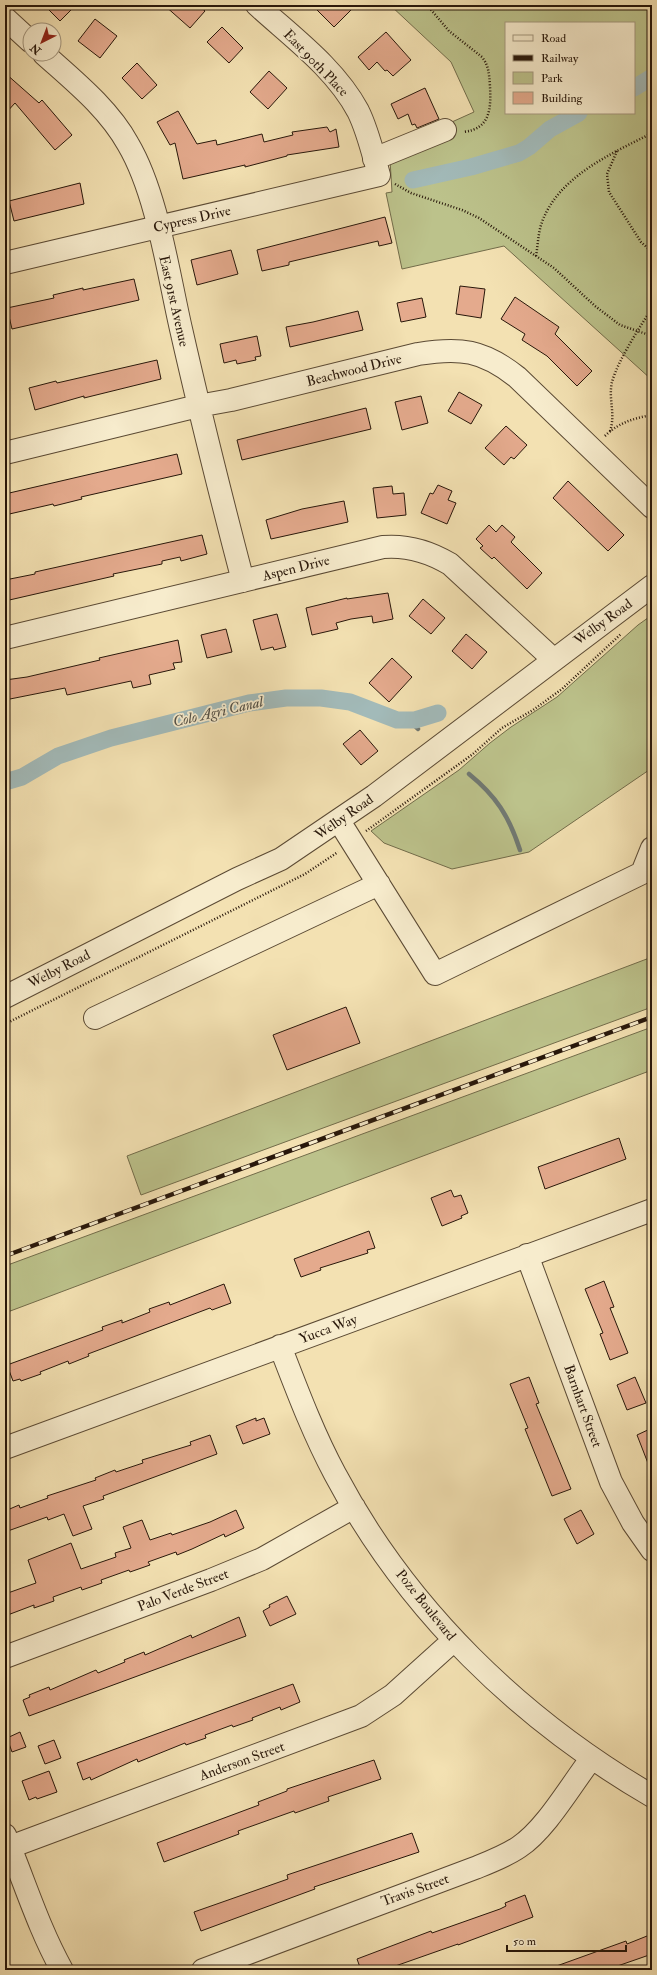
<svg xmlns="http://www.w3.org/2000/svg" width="657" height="1975" viewBox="0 0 657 1975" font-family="'IM FELL Double Pica',serif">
  <rect width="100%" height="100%" fill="#f3e1b2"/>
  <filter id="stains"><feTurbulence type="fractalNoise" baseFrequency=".005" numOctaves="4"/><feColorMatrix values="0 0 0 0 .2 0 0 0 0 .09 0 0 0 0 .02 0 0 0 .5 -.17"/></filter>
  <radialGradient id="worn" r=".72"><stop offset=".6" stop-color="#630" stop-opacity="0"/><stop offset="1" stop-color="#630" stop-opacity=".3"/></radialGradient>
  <path fill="#bcc28b" stroke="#726c4a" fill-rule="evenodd" d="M390,5H652V380L504,246L402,269L386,193L392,192L390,160L443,126L474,112L451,62ZM506,23H634V113H506Z
    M652,615V768L529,852L452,869L384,843L371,831L459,770L490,743L511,727L557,697L638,625Z
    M652,957V1007L141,1195L127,1156Z
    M652,1027V1070L5,1313V1266Z"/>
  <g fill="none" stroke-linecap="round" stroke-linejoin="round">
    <path stroke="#717973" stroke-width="4.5" d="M409,720L418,729
      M469,774C496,796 509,816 520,850"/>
    <path stroke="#a2bab9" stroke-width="17" d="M634,88L652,77
      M413,180L471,167L519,153L529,147L550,129L579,113
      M5,782L22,777L58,756L111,738L249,703L286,698H321L350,702L397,720H415L438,713"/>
  </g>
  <path fill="#e4aa8d" stroke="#28170a" d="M44,5H76L60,21Z
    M164,5H198L205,11L190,28Z
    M312,5H356L334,27Z
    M95,19L117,36L100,58L78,41Z
    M222,27L243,48L229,63L207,42Z
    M386,32L411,60L393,76L387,70L385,71L377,62L369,70L358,57Z
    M137,63L157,85L142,99L122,78Z
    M269,71L287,88L268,109L250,92Z
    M5,73L39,103L42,100L72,135L55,150L15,103L5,114Z
    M425,88L439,119L417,128L415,124L412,125L408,114L398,119L391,104Z
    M178,111L197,144L216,140L217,145L262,134L264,142L293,135L292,132L327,127L330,132L336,129L339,147L287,155V156L245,167V165L183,179L175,143L170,145L157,122Z
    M80,183L84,204L14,221L9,201Z
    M385,217L392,243L379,246L378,241L289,262V265L262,271L257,250Z
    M231,250L238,274L197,285L191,260Z
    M134,279L139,300L12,329L7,308L54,298L53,295L83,288V290Z
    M460,286L485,289L481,318L456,314Z
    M515,297L559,327L555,334L592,371L577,386L547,356L522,340L525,334L501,319Z
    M422,298L426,317L401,322L397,303Z
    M358,311L363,330L290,347L286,327L313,322Z
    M257,336L261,356L255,357L256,360L237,364L236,360L224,363L220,344Z
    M157,360L161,379L84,398V396L35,410L29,388L56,381L57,383Z
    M459,392L482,405L471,424L448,411Z
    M421,396L428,423L402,430L395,402Z
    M366,408L371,429L242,460L237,440Z
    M506,426L527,445L514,459L511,457L504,465L485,448Z
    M177,454L182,474L81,497L82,499L54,506L53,504L5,515V494Z
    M568,481L624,535L608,551L553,498Z
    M438,485L452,491L448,500L456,503L447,524L421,513L430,493L433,494Z
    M392,486L393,494L404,493L406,515L377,518L373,488Z
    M344,501L348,522L271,539L266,520L302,509Z
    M489,525L496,532L502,525L515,537L511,542L542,573L527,589L494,557L492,559L480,548L483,546L476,539Z
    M202,535L207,554L181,561L180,557L162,561V564L113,574L114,576L5,601V580L35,574V572Z
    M388,593L393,619L373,623L372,616L351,619L336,623L338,629L312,635L306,608L347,598V599Z
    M423,599L445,618L431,634L409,616Z
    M277,614L286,647L274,650L273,647L261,650L253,620Z
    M226,629L232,652L207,658L201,635Z
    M466,634L487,652L472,669L452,651Z
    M178,640L182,662L173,663L175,669L149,675L151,684L133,688L131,681L67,695L65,688L5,700V680L27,677L100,660L99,658Z
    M392,658L412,677L389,702L369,683Z
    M360,730L378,751L361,765L343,744Z
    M346,1007L360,1043L287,1070L273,1035Z
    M619,1138L626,1159L545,1189L538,1167Z
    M451,1190L454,1197L461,1195L468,1213L461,1216L462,1218L442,1226L431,1198Z
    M369,1231L375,1248L367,1250L368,1253L320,1268L321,1270L301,1277L294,1259Z
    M604,1281L614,1307L610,1308L628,1353L610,1360L600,1334L603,1333L585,1289Z
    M224,1284L231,1303L212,1310L210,1308L88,1354L89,1356L69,1364L68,1361L40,1372L41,1374L21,1381L20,1379L13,1381L7,1365L103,1330L102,1327L122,1320V1323L150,1312L149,1309L169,1302L170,1305Z
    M529,1377L539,1403L536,1404L571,1489L552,1496L525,1429L528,1428L510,1384Z
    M635,1377L646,1403L627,1410L617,1385Z
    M256,1418V1421L264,1418L270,1434L243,1444L236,1426Z
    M652,1428V1471H651L637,1435Z
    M210,1435L217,1454L103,1496L104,1499L83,1506L92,1529L73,1536L64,1514L48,1520L47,1517L5,1532V1511L19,1505L20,1508L48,1498L47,1496L96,1480L95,1478L115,1470L116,1472L143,1463L142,1460L191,1445L190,1442Z
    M236,1510L244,1528L225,1537L224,1534L192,1549L177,1555L176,1552L148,1562L150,1565L130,1572L129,1570L101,1580L102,1583L82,1590L81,1587L53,1597L54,1601L34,1608V1605L5,1616V1594L36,1583L28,1560L71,1543L81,1569L116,1557L115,1553L131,1548L123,1527L142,1520L150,1540L171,1533L172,1535L210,1522Z
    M581,1510L594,1534L577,1544L564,1519Z
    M287,1596L296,1614L270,1626L263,1611L270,1607L269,1605Z
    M239,1617L246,1636L29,1716L23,1700L30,1697L29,1695L49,1687L50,1690L96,1670L98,1673L125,1662L124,1660L144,1652L145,1655L191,1635L192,1638Z
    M293,1684L300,1702L281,1710L280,1707L252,1718L253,1720L233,1727L232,1725L205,1735L206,1738L186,1745L185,1743L138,1762L137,1759L91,1780L90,1777L83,1780L77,1763Z
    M20,1732L26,1747L12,1752L7,1738Z
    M54,1740L61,1758L45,1764L38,1746Z
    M374,1760L381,1779L328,1797L329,1801L295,1813L294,1811L238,1831L239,1834L164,1862L157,1843L259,1805L258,1802L287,1791V1789Z
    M49,1771L57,1792L37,1799L36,1797L29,1800L22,1781Z
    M412,1833L419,1852L314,1887L315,1889L201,1931L194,1912L288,1879L287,1875Z
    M525,1895L533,1917L458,1945V1944L384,1970H361L357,1959L431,1931L432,1933L500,1909L506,1906L505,1903Z
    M652,1934V1954L606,1970H552L551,1968L626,1941L627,1944Z"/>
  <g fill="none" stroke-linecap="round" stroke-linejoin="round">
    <g stroke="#5b4a34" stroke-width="24">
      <path id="minor" d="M5,18L30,41
        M44,54C74,81 108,108 128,144C157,193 168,272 181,329C200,413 221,497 243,581
        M374,159L445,130
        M5,263L379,175C373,154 368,131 358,111C335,68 292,37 257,5
        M5,453L198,406L231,400L418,354C460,347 483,350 517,377L652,507
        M5,638L383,547C407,545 430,552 450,564L553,659
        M339,821L435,974L642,873L652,848
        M5,997L237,879L281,859L374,796L652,586
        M95,1018L379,884
        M527,1255L611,1482L633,1523L652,1550
        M280,1346C297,1390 313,1433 335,1474C407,1610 520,1719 652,1796
        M5,1448L652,1210
        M5,1657L211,1580L262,1559L354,1507
        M5,1835C24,1880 38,1927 62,1970
        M10,1847L361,1716L393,1695L454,1640
        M203,1970L475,1868C490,1862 506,1856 519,1847C546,1829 571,1785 591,1759"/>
    </g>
    <path stroke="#28170a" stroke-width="2.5" stroke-dasharray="1 2" stroke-linecap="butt" d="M427,5L449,31L482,57C489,66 489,74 490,86C491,108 491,129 463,132
      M617,151L607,174L609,192L641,242L652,252
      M395,184L411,193L462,210L479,218L554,268L595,306L620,325L652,336
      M536,256C538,245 538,233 542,222C559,176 611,154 652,133
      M610,431C616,414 608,399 612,382C618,360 640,327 652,308
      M605,436C618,423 634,418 652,415
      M366,831L473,754L502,728L533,710L562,689L621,634
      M5,1024L305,874L338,852"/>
    <use href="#minor" stroke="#f7eccd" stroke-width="22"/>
    <g stroke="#28170a" stroke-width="4.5">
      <path id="rail" d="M5,1256L652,1017"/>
    </g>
    <use href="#rail" stroke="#f7eccd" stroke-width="3" stroke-dasharray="9" stroke-linecap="butt"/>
  </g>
  <g text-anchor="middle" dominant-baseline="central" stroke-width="3.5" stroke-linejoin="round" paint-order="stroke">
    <g font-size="14" fill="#28170a" stroke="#f7eccd">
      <text transform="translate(316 63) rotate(46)">East 90th Place</text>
      <text transform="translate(192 219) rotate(-13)">Cypress Drive</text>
      <text transform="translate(174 301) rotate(77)">East 91st Avenue</text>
      <text transform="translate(354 370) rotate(-14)">Beachwood Drive</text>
      <text transform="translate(296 568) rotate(-14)">Aspen Drive</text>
      <text transform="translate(603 622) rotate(-36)">Welby Road</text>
      <text transform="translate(344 817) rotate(-35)">Welby Road</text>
      <text transform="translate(59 969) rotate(-27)">Welby Road</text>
      <text transform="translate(328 1329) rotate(-20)">Yucca Way</text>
      <text transform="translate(583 1406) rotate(70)">Barnhart Street</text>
      <text transform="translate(183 1590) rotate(-21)">Palo Verde Street</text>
      <text transform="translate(426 1605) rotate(51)">Poze Boulevard</text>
      <text transform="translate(242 1761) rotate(-20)">Anderson Street</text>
      <text transform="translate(415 1890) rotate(-20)">Travis Street</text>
    </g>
    <g font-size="15" font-style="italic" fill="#535047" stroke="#f7eccd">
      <text transform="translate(218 712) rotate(-13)">Colo Agri Canal</text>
    </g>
  </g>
  <rect width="657" height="1975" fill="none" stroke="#f3e1b2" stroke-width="20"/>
  <rect x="6" y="6" width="645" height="1963" fill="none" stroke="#28170a" stroke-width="2"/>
  <rect x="10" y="10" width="637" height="1955" fill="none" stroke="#28170a"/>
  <rect x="505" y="22" width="130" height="92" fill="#f7eccd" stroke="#a4977f"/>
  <rect x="513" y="35" width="20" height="6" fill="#f7eccd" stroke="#a4977f"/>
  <text x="541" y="42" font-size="12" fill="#28170a">Road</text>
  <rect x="513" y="55" width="20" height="6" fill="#28170a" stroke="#a4977f"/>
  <text x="541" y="62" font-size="12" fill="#28170a">Railway</text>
  <rect x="513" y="72" width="20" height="12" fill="#bcc28b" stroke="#a4977f"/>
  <text x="541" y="82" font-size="12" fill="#28170a">Park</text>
  <rect x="513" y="92" width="20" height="12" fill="#e4aa8d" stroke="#a4977f"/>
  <text x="541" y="102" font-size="12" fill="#28170a">Building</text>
  <g transform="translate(42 42) rotate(222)"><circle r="19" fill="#f7eccd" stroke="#a4977f"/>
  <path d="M0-3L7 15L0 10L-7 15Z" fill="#8f2418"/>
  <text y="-6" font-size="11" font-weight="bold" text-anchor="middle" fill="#28170a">N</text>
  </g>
  <path d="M507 1945v6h119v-6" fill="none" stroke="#28170a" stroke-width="2"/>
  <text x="513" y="1945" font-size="12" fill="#28170a" stroke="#f7eccd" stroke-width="3" paint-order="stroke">50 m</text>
  <rect width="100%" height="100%" filter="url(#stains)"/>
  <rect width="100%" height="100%" fill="url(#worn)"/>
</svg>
